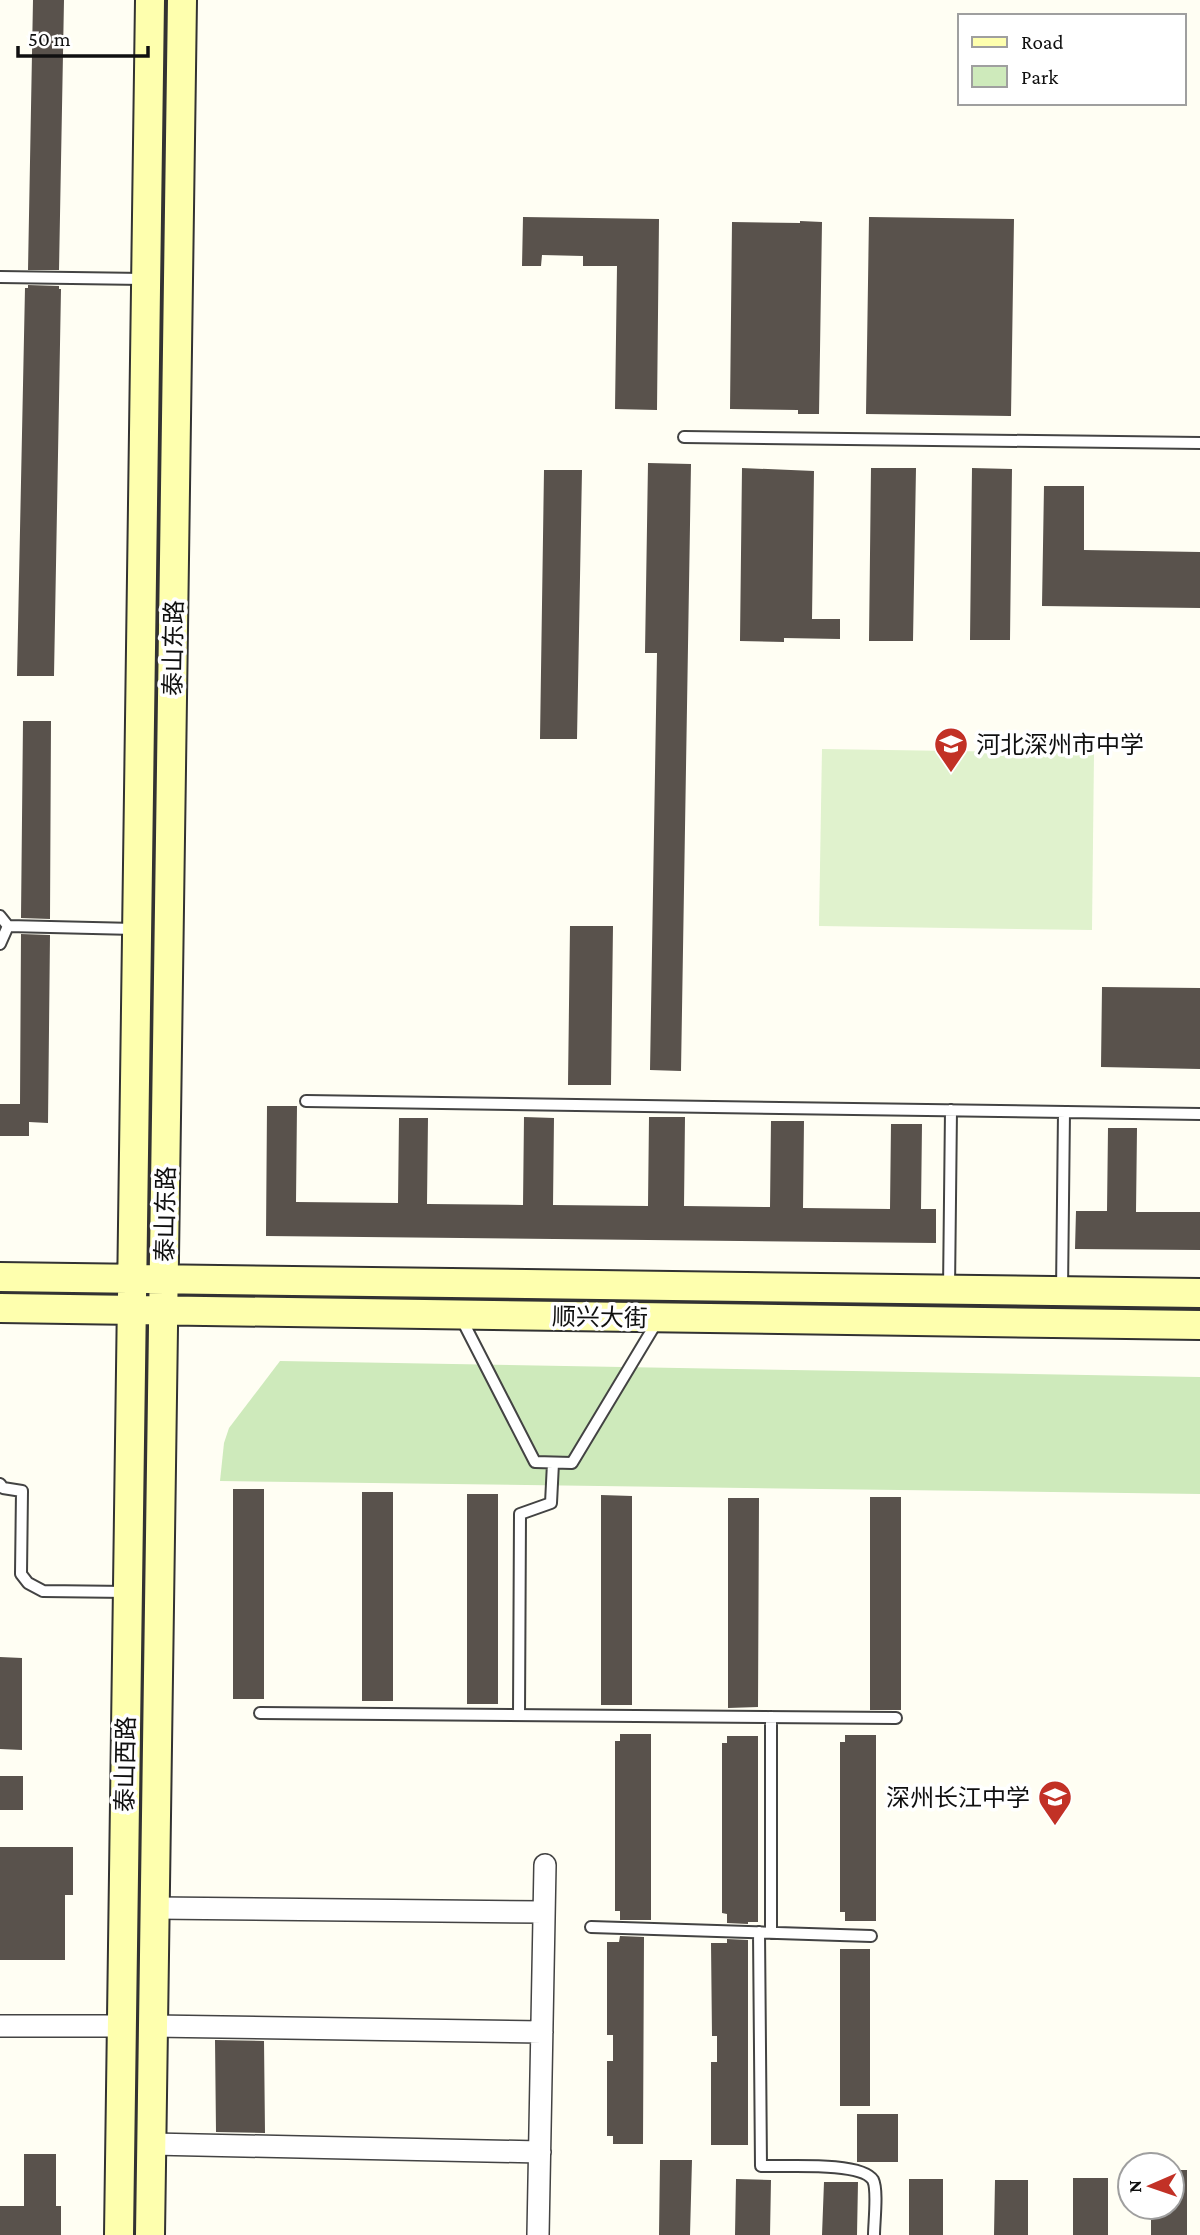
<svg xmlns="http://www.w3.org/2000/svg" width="1200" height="2235" viewBox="0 0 1200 2235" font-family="'Crimson Pro','Noto Sans SC',serif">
  <rect width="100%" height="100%" fill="#fffef3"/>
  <path fill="#ceeabb" d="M280,1361L1200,1377V1494L220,1481L224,1443L229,1428Z"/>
  <path fill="#e0f2cd" d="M822,749L1094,753L1092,930L819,926Z"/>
  <path fill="#59524c" d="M33,0H64L59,270H28Z
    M523,217L659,219L657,410L615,409L617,266H583V256L542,255L541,266H522Z
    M869,217L1014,219L1011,416L866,414Z
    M800,221L822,222L819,414H798V410L730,409L732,222L800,223Z
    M28,285L59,286V289H61L54,676H17L25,288H28Z
    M648,463L691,464L681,1071L650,1070L657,653H645Z
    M742,468L814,471L812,619H840V639L784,638V642L740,641Z
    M871,468H916L913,641H869Z
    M972,468L1012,469L1010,640H970Z
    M544,470H582L577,739H540Z
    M1044,486H1084V550L1200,552V608L1042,606Z
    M23,721H51L50,919L21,918Z
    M570,926H613L611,1085H568Z
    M21,934L50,935L48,1123L29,1122V1136H0V1104H20Z
    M1102,987L1200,988V1069L1101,1067Z
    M267,1106H297L296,1202L398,1203L399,1118H428L427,1204L523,1205L524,1117L554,1118L553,1205L648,1206L649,1117H685L684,1206L770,1207L771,1121H804L803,1208L890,1209L891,1124H922L921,1209H936V1243L266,1236Z
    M1108,1128H1137L1136,1212H1200V1250L1075,1249L1076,1211H1107Z
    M233,1489H264V1699H233Z
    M362,1492H393V1701H362Z
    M467,1494H498V1704H467Z
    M601,1495L632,1496V1705H601Z
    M870,1497H901V1710H870Z
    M728,1498H759L758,1707L728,1708Z
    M0,1657L22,1658V1750L0,1749Z
    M620,1734H651V1920H620V1911H615V1741H620Z
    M845,1735H876V1921H845V1912H840V1742H845Z
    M727,1736H758V1922H748V1924L727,1923V1914L722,1913V1743H727Z
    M0,1776H23V1810H0Z
    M0,1847H73V1895H65V1960H0Z
    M620,1936L644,1937L643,2144H613V2136H607V2061H613V2035H607V1942H619Z
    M727,1939L748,1940V2145H711V2062H717V2036H712L711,1943H727Z
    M840,1949H870V2106H840Z
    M215,2040L264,2041L265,2133L216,2132Z
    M857,2114H898V2162H857Z
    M24,2154H56V2206H61V2235H0V2206H24Z
    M660,2160H692L690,2235H659Z
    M1172,2170H1187V2235H1151V2207H1172Z
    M1073,2178H1108V2235H1073Z
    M736,2179L771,2180L770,2235H735Z
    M909,2179H943V2235H909Z
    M995,2180H1028V2235H994Z
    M824,2182H858L857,2235H822Z"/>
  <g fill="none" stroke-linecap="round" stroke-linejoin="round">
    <g stroke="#434343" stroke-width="14">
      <path id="lane" d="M0,277L144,279
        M684,437L1200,443
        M0,916L8,926L0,944
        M8,926L135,929
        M306,1101L1200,1114
        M949,1289L951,1110
        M1062,1291L1064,1112
        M460,1316L535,1462L572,1463L658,1320
        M0,1484L3,1488L22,1491L21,1574L28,1583L43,1591L128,1592
        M260,1713L896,1718
        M519,1715L520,1514L551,1503L553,1463
        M591,1927L871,1936
        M759,1932L761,2166C783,2167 861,2161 873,2180C878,2190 874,2223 874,2235
        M771,1933V1717"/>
    </g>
    <g stroke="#434343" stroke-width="24">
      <path id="street" d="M155,1908L544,1912
        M0,2026H121
        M153,2026L542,2032
        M152,2144L540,2152
        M538,2235L545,1865"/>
    </g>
    <g stroke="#323232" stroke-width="32">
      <path id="secondary" d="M0,1277L1200,1293
        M0,1308L1200,1325
        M119,2235L150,0
        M150,2235L182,0"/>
    </g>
    <use href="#lane" stroke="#fff" stroke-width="10"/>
    <use href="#street" stroke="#fff" stroke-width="21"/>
    <use href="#secondary" stroke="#feffae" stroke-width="28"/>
  </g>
  <defs>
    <g id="school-pin" transform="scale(1.75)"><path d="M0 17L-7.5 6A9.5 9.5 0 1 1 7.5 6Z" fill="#c23126" stroke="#fff"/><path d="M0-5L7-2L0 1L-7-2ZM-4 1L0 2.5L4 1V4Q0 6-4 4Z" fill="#fff"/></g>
  </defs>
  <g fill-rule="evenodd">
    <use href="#school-pin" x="951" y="744"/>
    <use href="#school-pin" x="1055" y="1797"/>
  </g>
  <g text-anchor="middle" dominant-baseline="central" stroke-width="7" stroke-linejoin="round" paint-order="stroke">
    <g font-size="24" fill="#101010" stroke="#fff">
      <text transform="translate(173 648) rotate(-89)">泰山东路</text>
      <text transform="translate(165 1214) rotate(-89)">泰山东路</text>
      <text transform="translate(600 1317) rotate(1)">顺兴大街</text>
      <text transform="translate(125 1764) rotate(-89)">泰山西路</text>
    </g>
    <g font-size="24" fill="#101010" stroke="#fff" text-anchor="start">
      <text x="976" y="744">河北深州市中学</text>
      <text x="1030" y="1797" text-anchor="end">深州长江中学</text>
    </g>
  </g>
  <rect x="958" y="14" width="228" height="91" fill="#ffffff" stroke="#9f9f9f" stroke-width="2"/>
  <rect x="972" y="37" width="35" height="10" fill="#feffae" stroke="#9f9f9f" stroke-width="2"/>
  <text x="1021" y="49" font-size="21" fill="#101010">Road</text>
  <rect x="972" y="66" width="35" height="21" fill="#ceeabb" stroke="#9f9f9f" stroke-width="2"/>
  <text x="1021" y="84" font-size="21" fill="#101010">Park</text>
  <g transform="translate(1151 2186) rotate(268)"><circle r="33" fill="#ffffff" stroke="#9f9f9f" stroke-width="2"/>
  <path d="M0-5L12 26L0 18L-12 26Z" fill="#c23126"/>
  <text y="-10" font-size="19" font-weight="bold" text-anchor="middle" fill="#101010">N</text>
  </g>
  <path d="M18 46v10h130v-10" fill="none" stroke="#101010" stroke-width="3.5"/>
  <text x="28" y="46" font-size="21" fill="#101010" stroke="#ffffff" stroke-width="5" paint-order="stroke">50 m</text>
</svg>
